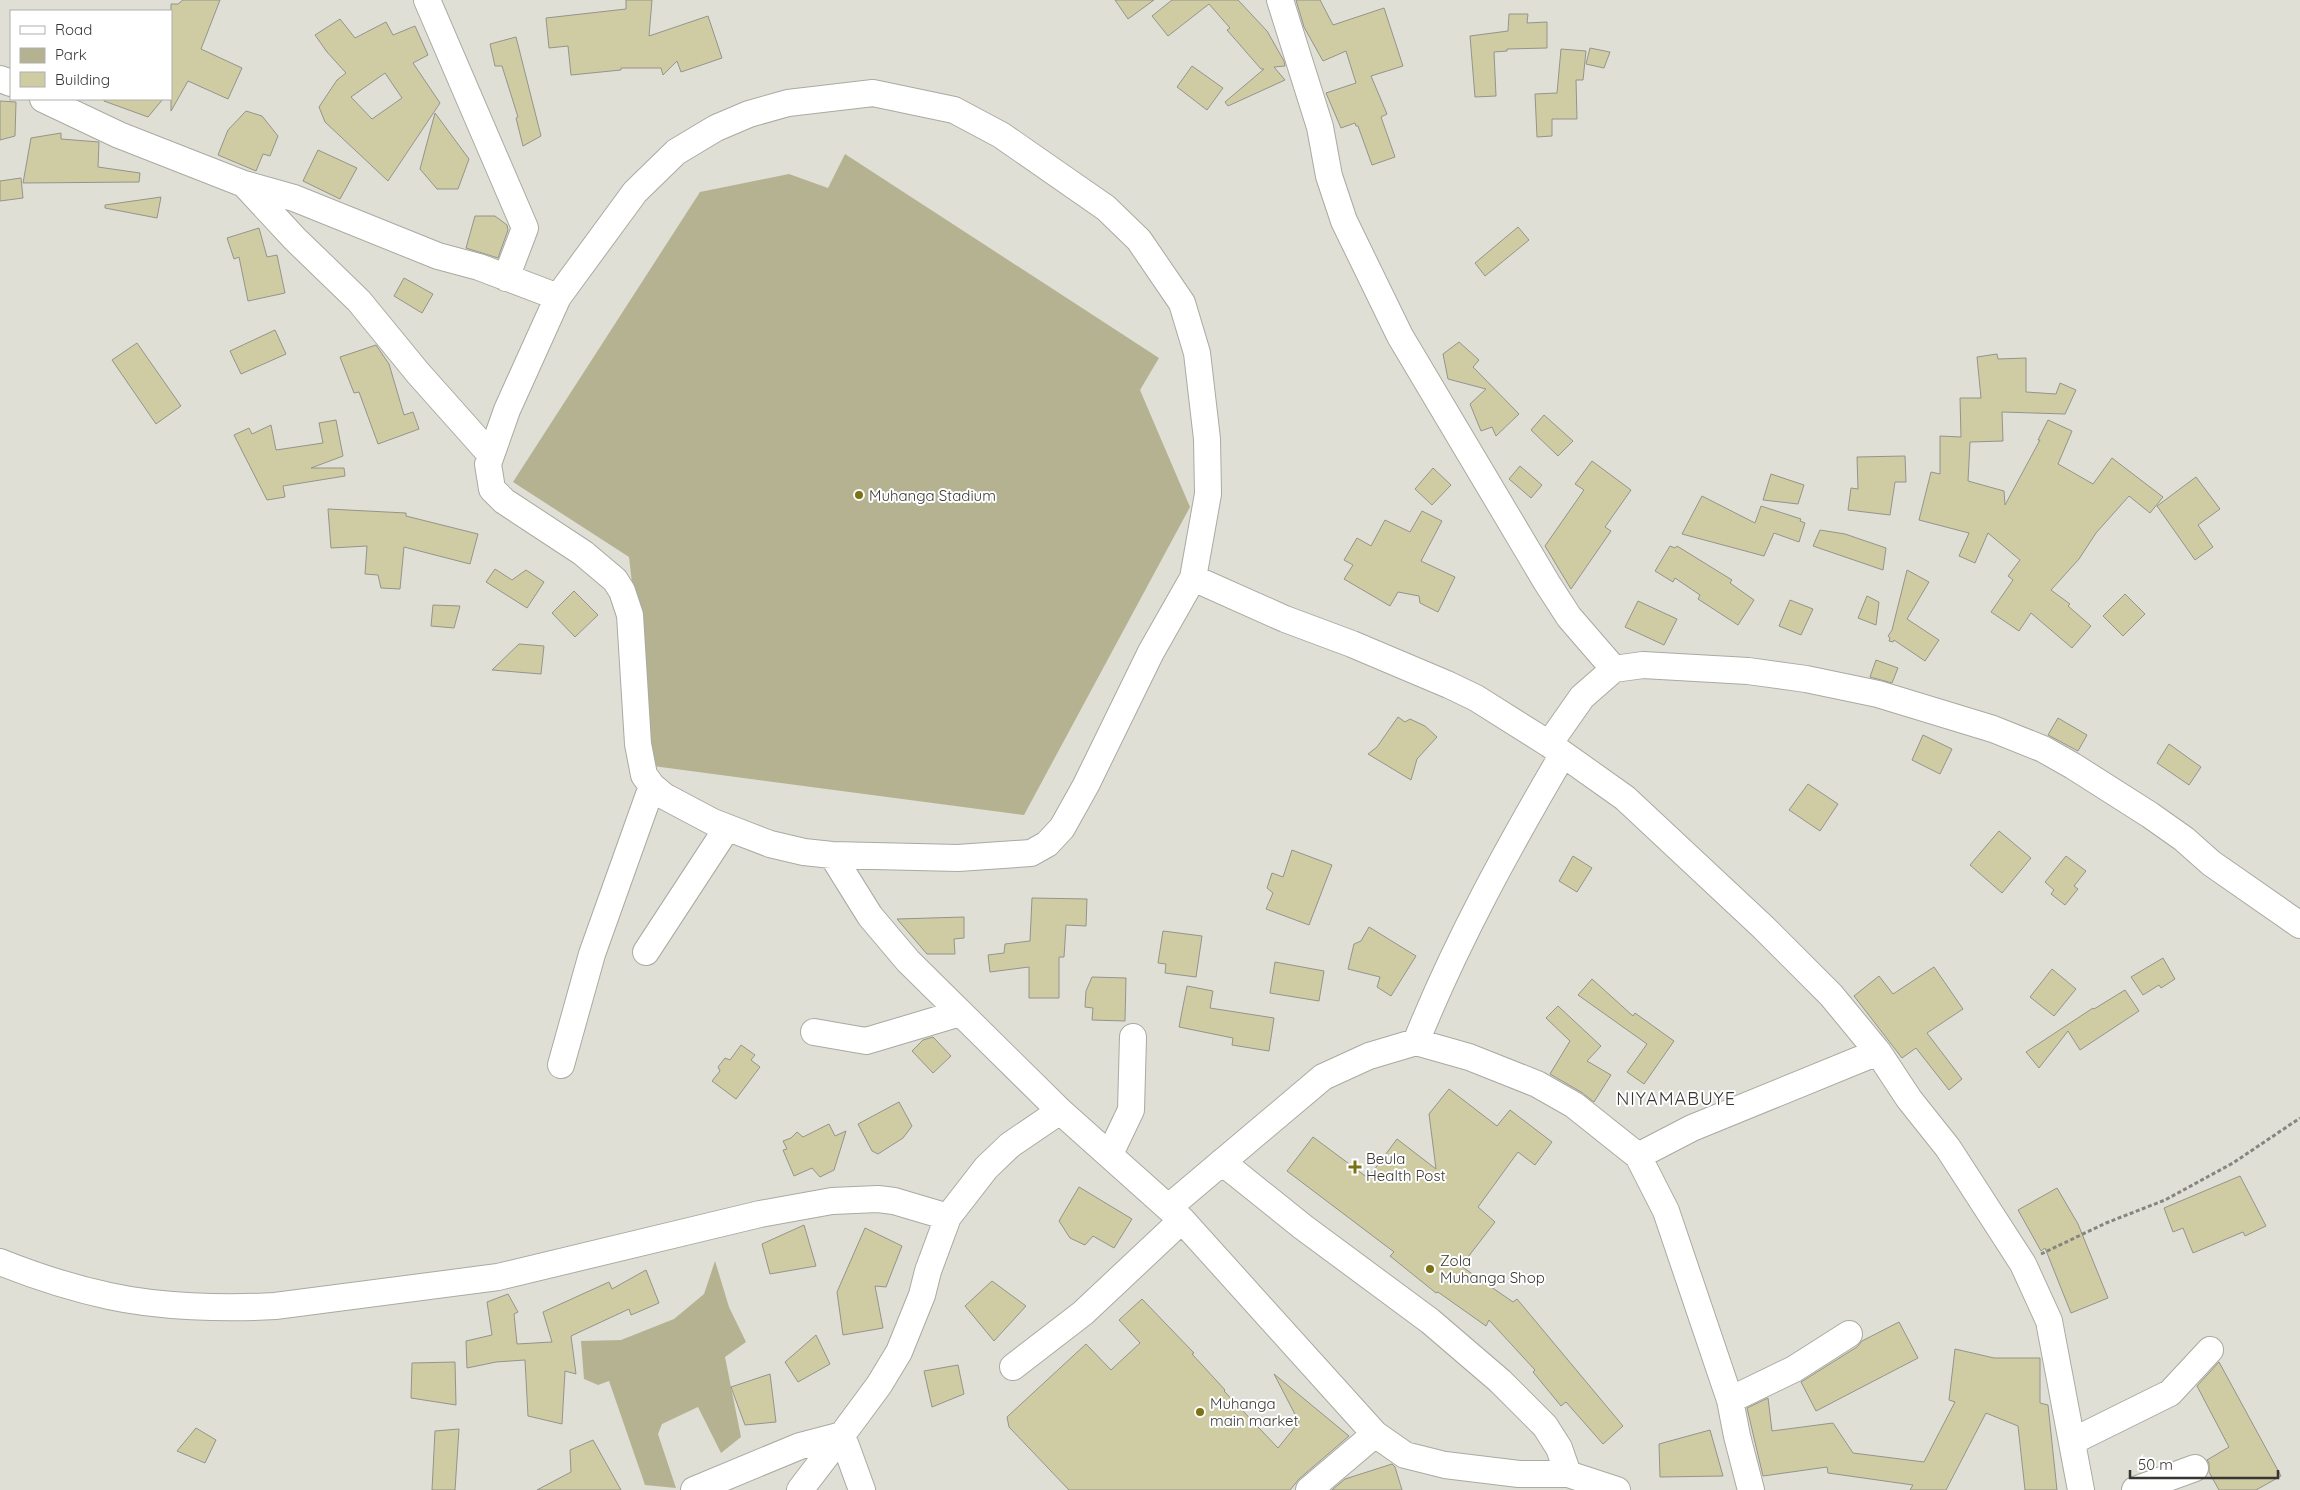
<svg xmlns="http://www.w3.org/2000/svg" width="2300" height="1490" viewBox="0 0 2300 1490" font-family="Quicksand,sans-serif">
  <rect width="100%" height="100%" fill="#dfdfd6"/>
  <path fill="#b5b291" d="M845,154L1159,358L1140,390L1190,507L1024,815L653,766L629,557L513,482L700,192L789,174L828,188Z
    M715,1261L729,1307L746,1342L725,1357L741,1437L721,1453L698,1407L662,1424L658,1434L676,1488L645,1485L609,1381L598,1385L584,1379L581,1341L621,1340L674,1319L704,1294Z"/>
  <path fill="#cfcca3" stroke="#94948c" fill-rule="evenodd" d="M183,0H220L201,49L242,68L228,99L188,81L171,111V4H178Z
    M626,0H652L649,36L708,16L722,58L681,72L677,61L663,75L661,68H621V70L571,75L568,46L549,48L546,18L626,9Z
    M1115,0H1154L1128,19Z
    M1172,0H1238L1267,31L1284,61L1285,66L1274,67L1285,80L1228,106L1225,102L1264,69H1261L1227,30L1230,28L1209,4L1168,36L1152,16Z
    M1296,0H1320L1333,25L1384,8L1403,66L1371,76L1387,114L1381,117L1395,157L1372,165L1358,126H1356L1355,123L1341,128L1326,93L1356,83L1346,51L1323,61L1304,27Z
    M1509,14H1528L1527,23L1547,22V48L1507,49V51L1494,52L1496,96L1475,97L1470,36L1508,31Z
    M340,19L355,38L386,22L393,35L415,26L428,55L413,63L440,103L388,181L325,122L319,107L337,80L346,73L327,52L315,35ZM385,73L402,98L372,119L351,97Z
    M516,37L541,136L523,146L516,118L518,117L502,66H495L490,44Z
    M1590,48L1610,52L1604,68L1586,64Z
    M1561,49L1586,51L1583,80H1576L1577,119H1552V136L1537,137L1535,94L1557,93Z
    M1192,66L1223,88L1207,110L1177,87Z
    M104,99H163L148,117L104,101Z
    M0,101L16,102L15,136L0,140Z
    M246,111L262,116L278,136L270,156L263,154L256,171L218,155L228,130Z
    M435,113L469,159L458,189H437L420,169Z
    M61,133V139L99,142L98,167L140,173L139,182L23,183L31,138Z
    M318,150L357,168L340,199L303,181Z
    M21,178L23,198L0,201V181Z
    M161,197L157,218L105,208V205Z
    M475,216H495L507,225L508,230L498,258L466,248Z
    M1518,227L1529,240L1485,276L1475,263Z
    M259,228L267,257L277,255L285,293L248,301L239,257L234,259L227,238Z
    M404,278L433,294L422,313L394,296Z
    M275,330L286,354L241,374L230,351Z
    M1459,342L1479,360L1473,367L1519,414L1496,436L1492,427L1481,431L1470,404L1486,389L1448,379L1443,354Z
    M137,343L181,406L156,424L112,360Z
    M376,345L389,364L404,415L413,412L419,429L378,444L359,392L354,393L340,357Z
    M1997,354L1998,359L2026,358V392L2056,394L2060,383L2076,390L2065,414L2002,412L2003,441L1970,442L1968,481L2004,491L2005,505L2040,440H2038L2048,420L2072,431L2058,464L2093,484L2112,458L2163,497L2150,513L2129,496L2096,533L2079,559L2051,590L2070,604L2068,606L2091,626L2072,648L2031,613L2019,631L1991,612L2013,580L2008,576L2020,560L1988,533L1975,563L1959,556L1969,533L1919,520L1931,472L1940,474V436L1961,437L1960,398H1981L1977,357Z
    M1544,415L1573,441L1558,456L1531,430Z
    M336,420L343,456L311,468H344L345,476L283,486L285,497L267,500L234,435L249,428L252,434L271,425L276,450L323,443L319,423Z
    M1905,456L1906,482H1895L1890,515L1848,510L1851,488L1858,489L1857,457Z
    M1592,461L1631,490L1605,527L1611,531L1571,589L1545,546L1584,490L1575,484Z
    M1520,466L1542,485L1531,498L1509,479Z
    M1433,468L1451,485L1432,505L1415,489Z
    M1771,474L1804,485L1798,504L1763,500Z
    M2196,477L2220,509L2198,525L2213,547L2195,560L2157,506Z
    M1702,496L1755,523L1761,506L1801,519L1800,521L1805,523L1799,542L1774,533L1764,556L1682,534Z
    M328,509L406,513V516L478,534L470,564L404,547L400,589L381,588L378,575L365,574L367,546L331,548Z
    M1422,511L1442,521L1421,561L1455,577L1438,612L1420,603L1419,596L1398,592L1390,606L1344,579L1353,565L1344,560L1357,538L1371,546L1385,520L1410,532Z
    M1820,530L1845,534L1886,548L1883,570L1813,546Z
    M1670,546L1675,548L1677,546L1732,580L1730,583L1754,600L1738,625L1698,599L1700,595L1675,578L1673,582L1655,571Z
    M495,569L512,580L526,570L544,582L527,608L486,582Z
    M1907,570L1929,582L1907,619L1939,640L1925,661L1894,640L1893,642L1889,641L1890,638L1888,636L1892,630Z
    M574,591L598,615L575,637L552,613Z
    M2125,594L2145,614L2123,636L2103,616Z
    M1867,596L1879,602L1876,625L1858,618Z
    M1790,600L1813,609L1801,635L1779,626Z
    M1638,601L1677,619L1664,645L1625,627Z
    M433,605L460,606L454,628L431,626Z
    M519,644L544,646L541,674L492,670Z
    M1876,660L1898,668L1892,683L1870,677Z
    M1398,717L1405,722L1410,719L1425,726L1437,737L1417,759L1411,780L1368,754L1377,747Z
    M2058,718L2087,735L2078,751L2048,735Z
    M1923,735L1952,749L1940,774L1912,760Z
    M2169,744L2201,767L2189,785L2157,763Z
    M1808,784L1838,804L1820,831L1789,810Z
    M1999,831L2031,858L2002,893L1970,865Z
    M1292,850L1332,865L1309,925L1266,909L1273,893L1267,888L1272,873L1283,877Z
    M1573,856L1592,868L1577,892L1559,881Z
    M2066,856L2086,871L2074,886L2078,889L2065,905L2051,894L2054,890L2045,882Z
    M1032,898L1087,899L1086,926L1066,925L1064,957H1059V998H1029V967L990,972L988,955L1004,953L1005,944L1030,941Z
    M964,917V938L954,939L955,954H927L897,919Z
    M1369,927L1416,956L1391,996L1377,987L1380,977L1348,969L1354,944L1361,941Z
    M1163,931L1202,936L1196,977L1165,973L1166,964L1158,963Z
    M2163,958L2175,979L2161,988L2159,985L2143,995L2131,977Z
    M1275,962L1324,971L1319,1001L1270,993Z
    M1934,967L1963,1009L1927,1033L1962,1079L1949,1090L1916,1048L1902,1058L1854,996L1879,976L1893,994Z
    M2052,969L2076,989L2054,1016L2030,997Z
    M1092,977L1126,978L1125,1021L1092,1020L1093,1008L1085,1007L1086,991Z
    M1592,979L1633,1016L1635,1013L1674,1041L1644,1084L1627,1072L1647,1044L1578,995Z
    M1187,986L1213,991L1210,1008L1274,1018L1269,1051L1232,1045L1233,1038L1179,1027Z
    M2125,990L2139,1011L2080,1050L2068,1031L2039,1068L2026,1052L2093,1008L2094,1009Z
    M1558,1006L1601,1046L1587,1061L1611,1075L1594,1102L1581,1092L1550,1074L1570,1041L1546,1018Z
    M933,1037L951,1056L933,1073L912,1051L923,1040Z
    M741,1045L755,1055L751,1060L760,1067L736,1099L712,1081L720,1071L718,1067L725,1058L730,1060Z
    M1449,1089L1497,1126L1510,1110L1552,1142L1535,1165L1518,1152L1478,1207L1495,1222L1461,1266L1513,1302L1517,1299L1623,1426L1603,1444L1566,1402L1561,1406L1533,1372L1535,1370L1489,1320L1486,1326L1438,1292L1436,1293L1390,1256L1394,1252L1287,1171L1313,1137L1368,1178L1397,1139L1436,1169L1429,1114Z
    M899,1102L912,1126L903,1138L878,1154L872,1151L858,1124Z
    M829,1124L835,1136L846,1131L834,1170L820,1177L812,1168L794,1176L783,1150L787,1149L783,1141L791,1138L797,1132L803,1137Z
    M2240,1176L2266,1226L2245,1236L2243,1232L2193,1253L2183,1228L2173,1232L2164,1208Z
    M1079,1187L1132,1219L1114,1248L1093,1236L1085,1245L1070,1238L1059,1221Z
    M2057,1188L2078,1224L2108,1298L2071,1313L2045,1248L2041,1251L2018,1210Z
    M804,1225L816,1266L770,1274L762,1244Z
    M865,1228L902,1246L886,1287L875,1286L883,1328L843,1335L837,1292Z
    M646,1270L659,1303L631,1315L629,1309L571,1336L576,1374L565,1371L562,1424L528,1416L525,1360L496,1362L467,1368L466,1341L492,1335L487,1302L508,1294L518,1312L514,1314L517,1344L552,1342L543,1312L609,1282L612,1289Z
    M992,1281L1026,1306L994,1341L965,1306Z
    M1142,1299L1194,1353L1192,1354L1225,1390L1224,1391L1278,1448L1299,1422L1274,1374L1349,1436L1299,1479L1290,1490H1069L1009,1427L1007,1417L1086,1344L1111,1370L1140,1343L1119,1320Z
    M1899,1322L1918,1358L1816,1411L1801,1382L1857,1347L1862,1341Z
    M816,1335L830,1364L798,1382L785,1362Z
    M1955,1349L1994,1358H2040V1403L2048,1405L2057,1490H2025L2018,1426L1986,1413L1946,1490H1910L1913,1485L1828,1473L1827,1467L1763,1476L1747,1408L1768,1398L1772,1431L1833,1423L1853,1453L1924,1462L1955,1402L1949,1400Z
    M455,1362L456,1405L411,1398L412,1363Z
    M2219,1362L2281,1476L2256,1490H2219L2209,1472V1463L2207,1460L2229,1447L2197,1386Z
    M958,1365L964,1394L932,1407L924,1371Z
    M770,1374L776,1422L745,1425L731,1387Z
    M196,1428L216,1440L205,1463L177,1451Z
    M459,1429L455,1490H432L435,1431Z
    M1710,1430L1723,1476L1660,1477L1659,1444Z
    M593,1440L621,1490H537L571,1472L570,1450Z
    M1392,1464L1395,1467L1402,1490H1332L1345,1479Z"/>
  <g fill="none" stroke-linecap="round" stroke-linejoin="round">
    <g stroke="#aaaaa1" stroke-width="28">
      <path id="minor" d="M427,0L525,228L506,278
        M1280,0L1320,127L1329,176L1344,221L1400,336L1547,583L1569,617L1614,669
        M0,79L11,83
        M43,99L119,135L244,184L295,239L359,301L418,373L491,455
        M244,184L294,198L438,256L479,267L558,297
        M1193,578L1208,494L1207,439L1197,353L1182,303L1139,240L1106,208L1001,135L954,110L873,93L788,103L749,114L716,128L676,152L635,192L558,297L507,410L488,464L492,489L504,501L583,553L615,580L622,591L630,615L638,744L644,775L652,786L664,796L713,822L770,844L804,852L832,855L958,858L1031,853L1047,844L1062,828L1086,785L1151,652L1193,578L1285,619L1352,644L1449,685L1476,698L1549,744L1625,798L1763,927L1831,995L1878,1052L1909,1099L1948,1148L2023,1264L2049,1321L2081,1490
        M1549,744L1582,697L1614,669L1643,665L1748,671L1806,679L1878,694L1993,729L2043,749L2073,766L2150,815L2184,839L2211,863L2300,925
        M832,855L870,916L908,961L1060,1111L1182,1220L1375,1434L1405,1455L1445,1465L1519,1474H1568L1617,1490
        M646,952L727,828
        M814,1032L866,1041L960,1013
        M1416,1042C1457,940 1508,848 1563,754
        M561,1065L592,954L652,786
        M1110,1154L1131,1110L1133,1037
        M1638,1156L1692,1128L1878,1052
        M1222,1162L1303,1227L1430,1321L1500,1381L1545,1426L1559,1448L1568,1474
        M1169,1207L1323,1077L1369,1056L1416,1042L1469,1057L1537,1084L1574,1105L1638,1156L1666,1211L1730,1400L1737,1436L1751,1490
        M0,1262C35,1276 72,1288 109,1296C159,1307 224,1309 275,1306L498,1277L760,1214L832,1201L878,1199L894,1201L948,1217
        M1013,1367L1083,1313L1182,1220
        M1730,1400L1794,1369L1849,1334
        M842,1435L862,1490
        M2073,1441L2170,1393L2210,1350
        M694,1490L800,1446L842,1435L879,1385L899,1352L922,1295L928,1271L948,1217L986,1168L1010,1145L1060,1111
        M800,1490L842,1435
        M1309,1490L1375,1434
        M2135,1490L2195,1468"/>
    </g>
    <path stroke="#868680" stroke-width="3" stroke-dasharray="4 2.5" stroke-linecap="butt" d="M2041,1254L2106,1223L2165,1200L2233,1163L2300,1118"/>
    <use href="#minor" stroke="#fff" stroke-width="26"/>
  </g>
  <g fill="#7a7214" stroke="#fff" stroke-width="2">
    <circle cx="859" cy="495" r="5"/>
    <path d="M1352.5 1159.5h5v5h5v5h-5v5h-5v-5h-5v-5h5z"/>
    <circle cx="1430" cy="1269" r="5"/>
    <circle cx="1200" cy="1412" r="5"/>
  </g>
  <g text-anchor="middle" dominant-baseline="central" stroke-width="4" stroke-linejoin="round" paint-order="stroke">
    <g font-size="15" fill="#373633" stroke="#fff" text-anchor="start">
      <text x="869" y="495">Muhanga Stadium</text>
      <text x="1366" y="1158">Beula<tspan x="1366" dy="17">Health Post</tspan></text>
      <text x="1440" y="1260">Zola<tspan x="1440" dy="17">Muhanga Shop</tspan></text>
      <text x="1210" y="1403">Muhanga<tspan x="1210" dy="17">main market</tspan></text>
    </g>
    <g font-size="18" letter-spacing="1" fill="#373633" stroke="#fff">
      <text x="1676" y="1098">NIYAMABUYE</text>
    </g>
  </g>
  <rect x="10" y="10" width="162" height="90" fill="#ffffff" stroke="#afafad"/>
  <rect x="20" y="26" width="25" height="8" fill="#ffffff" stroke="#afafad"/>
  <text x="55" y="35" font-size="15" fill="#373633">Road</text>
  <rect x="20" y="48" width="25" height="15" fill="#b5b291" stroke="#afafad"/>
  <text x="55" y="60" font-size="15" fill="#373633">Park</text>
  <rect x="20" y="72" width="25" height="15" fill="#cfcca3" stroke="#afafad"/>
  <text x="55" y="85" font-size="15" fill="#373633">Building</text>
  <path d="M2130 1470v8h148v-8" fill="none" stroke="#373633" stroke-width="2.5"/>
  <text x="2138" y="1470" font-size="15" fill="#373633" stroke="#ffffff" stroke-width="4" paint-order="stroke">50 m</text>
</svg>
